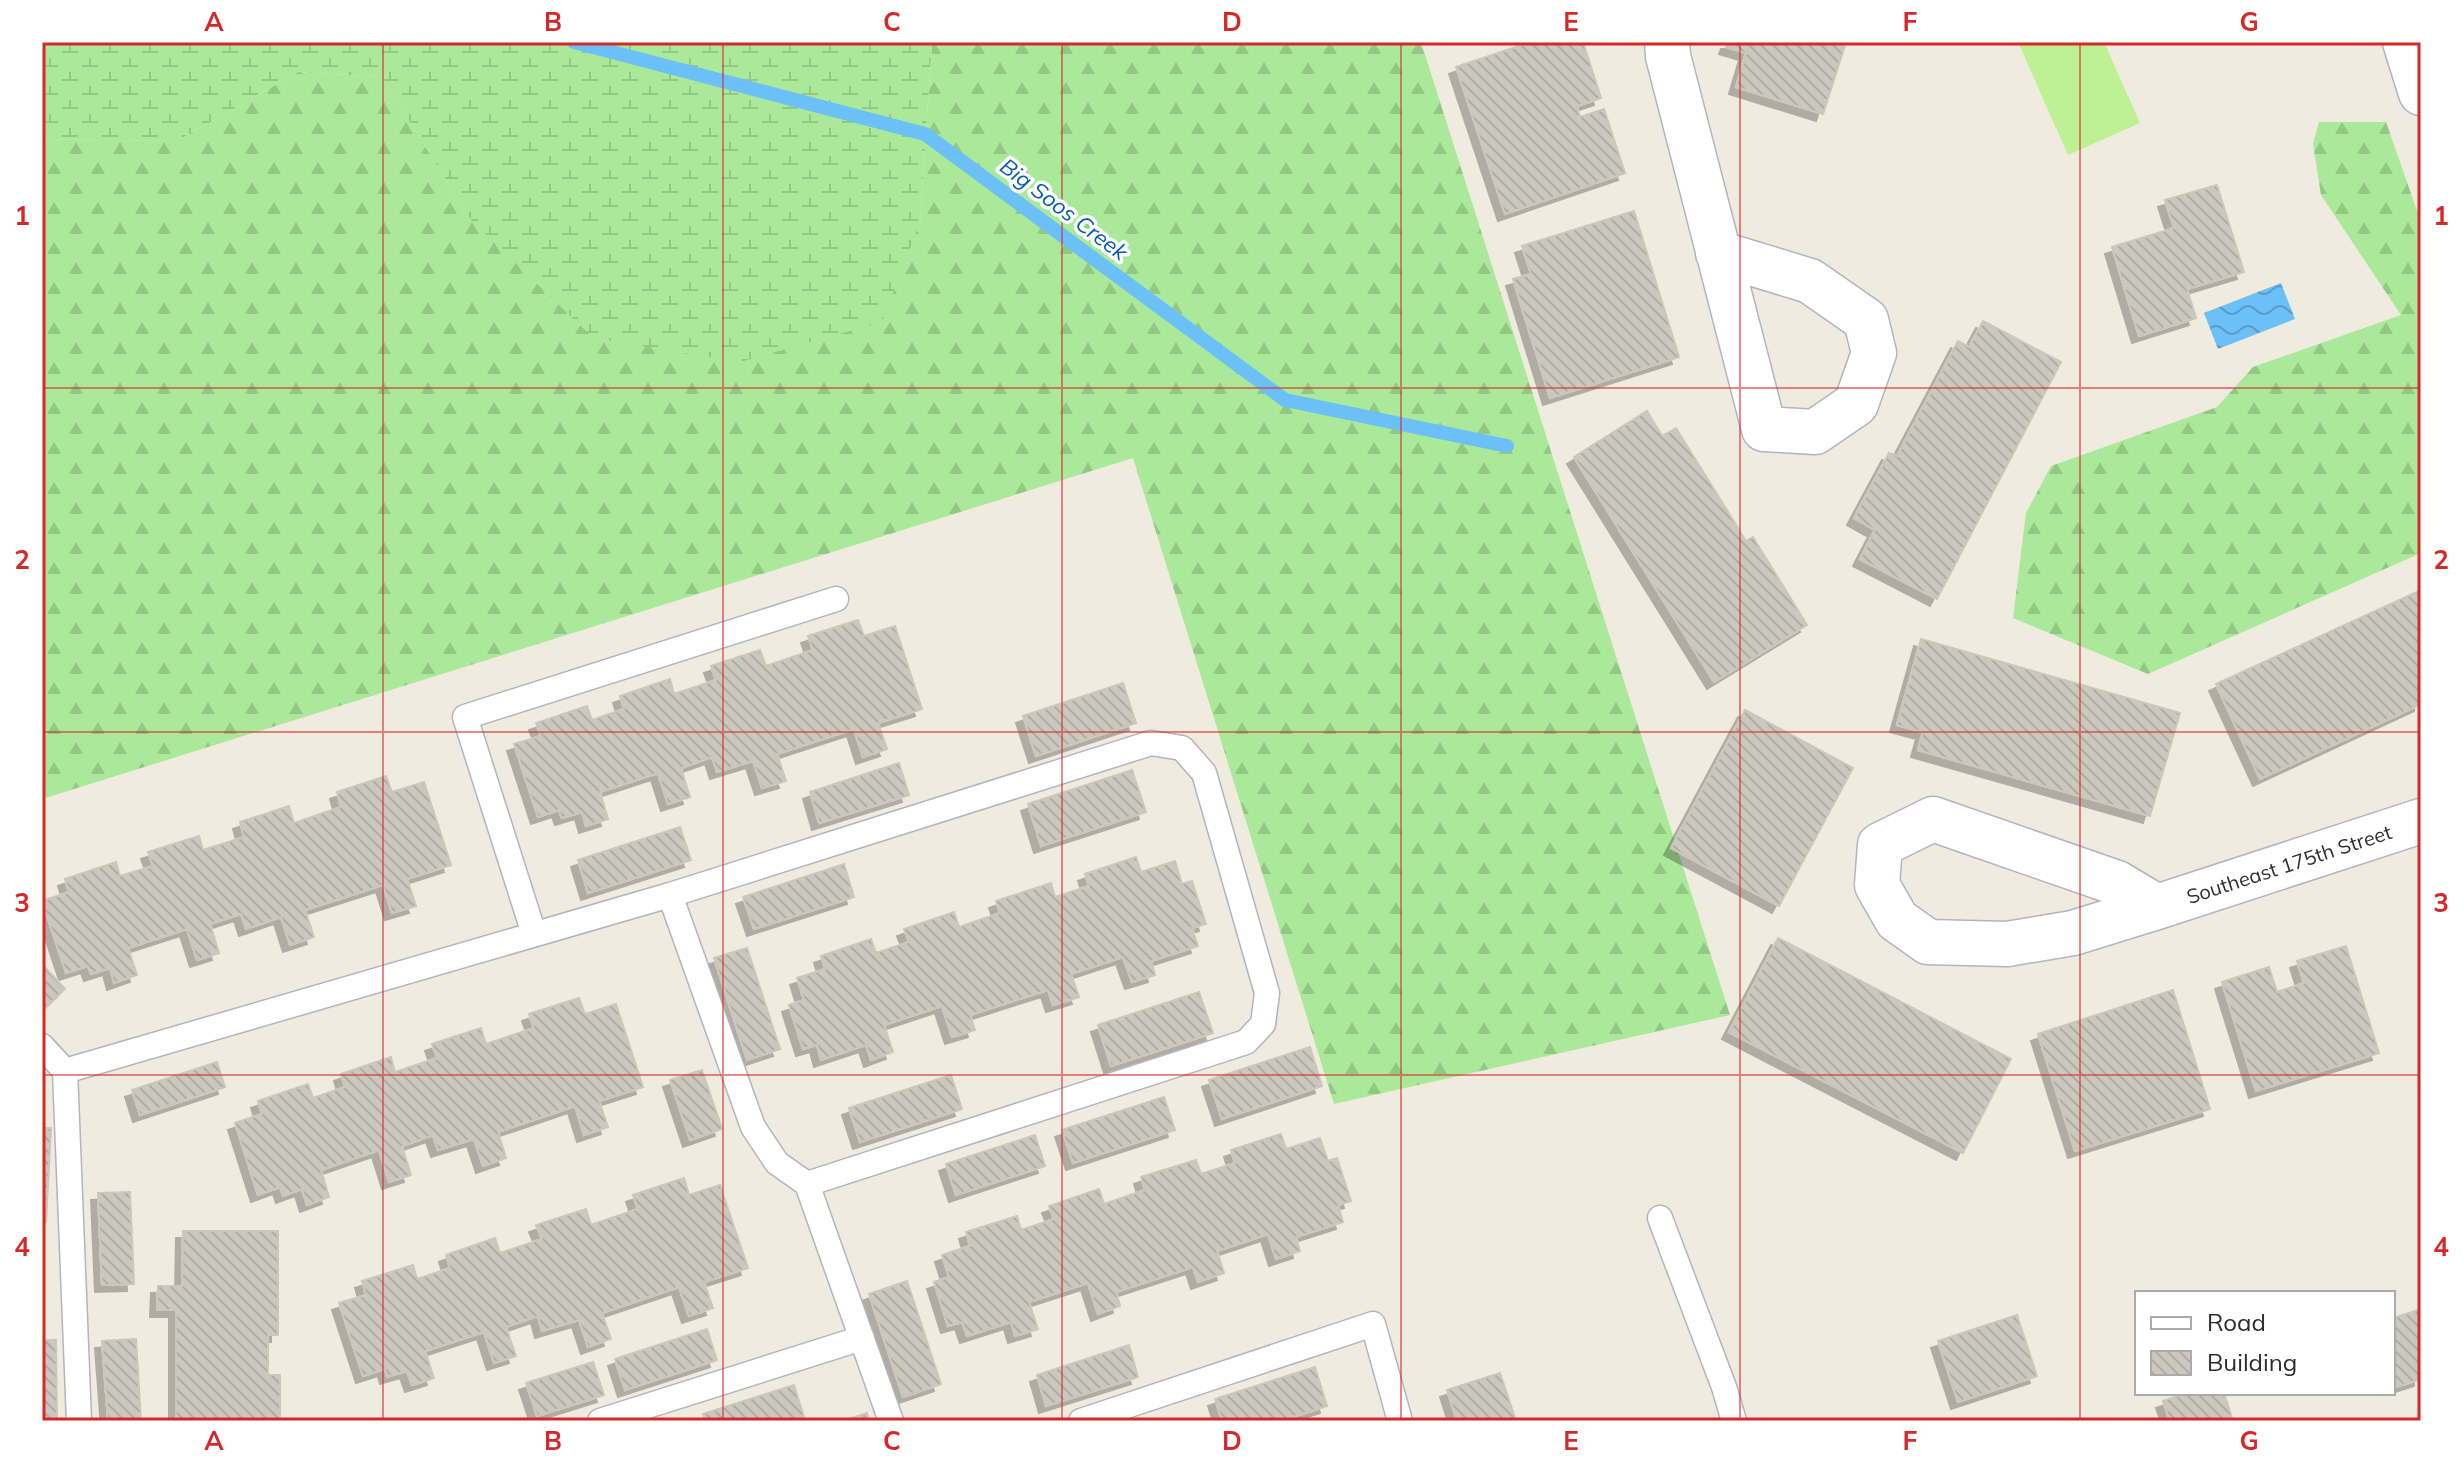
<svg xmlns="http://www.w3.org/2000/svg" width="2463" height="1463" viewBox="0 0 2463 1463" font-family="Mulish,sans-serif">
  <defs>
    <pattern id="forest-firs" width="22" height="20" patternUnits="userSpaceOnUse" patternTransform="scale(2)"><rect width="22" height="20" fill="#a9e999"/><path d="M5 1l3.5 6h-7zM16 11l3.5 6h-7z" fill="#92c884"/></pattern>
    <pattern id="wetland-marsh" width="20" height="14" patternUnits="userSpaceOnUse" patternTransform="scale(2)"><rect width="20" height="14" fill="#a9e999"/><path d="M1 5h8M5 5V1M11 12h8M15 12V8" fill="none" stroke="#92c884"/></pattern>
    <pattern id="water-waves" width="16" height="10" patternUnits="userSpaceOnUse" patternTransform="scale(2)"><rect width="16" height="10" fill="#6cc0f8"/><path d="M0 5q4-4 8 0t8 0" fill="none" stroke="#599cc9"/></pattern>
    <pattern id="building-back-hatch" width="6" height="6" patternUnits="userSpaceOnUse" patternTransform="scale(2)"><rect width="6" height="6" fill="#cbc8bf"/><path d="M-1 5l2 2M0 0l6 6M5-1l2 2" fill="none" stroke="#afaca4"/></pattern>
    <filter id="shadow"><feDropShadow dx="-7" dy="7" stdDeviation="0" flood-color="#0004"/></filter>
  </defs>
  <rect width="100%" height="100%" fill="#f0ebdf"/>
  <path fill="url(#forest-firs)" d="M932,42H1421L1730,1015L1334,1104L1133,458L42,799V139L177,141L298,72L382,77L471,220L920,222Z
    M2319,122H2386L2421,222V553L2148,674L2013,618L2026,513L2051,466L2217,407L2253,367L2401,315L2321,195L2313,144Z"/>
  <path fill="url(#wetland-marsh)" d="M42,42H932L920,222L882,322L740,362L593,338L471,220L382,77L298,72L177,141L42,139Z"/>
  <path fill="#bdf194" d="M2018,42H2104L2140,123L2068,155Z"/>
  <path fill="url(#water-waves)" d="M2281,283L2295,319L2218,349L2204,313Z"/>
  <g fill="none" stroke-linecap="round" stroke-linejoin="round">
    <path stroke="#6cc0f8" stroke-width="14" d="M574,42L925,134L1285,400L1507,446"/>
  </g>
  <path fill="url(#building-back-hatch)" stroke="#ccc7b8" stroke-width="2" filter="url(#shadow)" d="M1531,42H1583L1601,98L1577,106L1580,117L1604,109L1625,173L1505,214L1456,67Z
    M1728,42H1846L1823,114L1736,87L1746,53L1726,47Z
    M2217,185L2244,272L2187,289L2196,318L2139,336L2112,247L2174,228L2165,200Z
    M1634,211L1679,357L1550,398L1513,279L1531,274L1522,246Z
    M1983,321L2061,362L1937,599L1860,559L1875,530L1854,518L1889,453L1897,456L1958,341L1969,347Z
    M1647,411L1662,436L1676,428L1746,541L1753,537L1807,625L1714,682L1574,457Z
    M2421,590V704L2260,779L2216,684Z
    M858,620L864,636L895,626L922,709L878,723L887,749L863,757L854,729L777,754L786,781L762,788L753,761L717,772L712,757L681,768L690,797L668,804L658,773L600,792L608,819L586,826L582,812L562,818L559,810L538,817L514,744L541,736L536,723L587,706L592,720L624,709L620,696L670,679L674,694L716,680L711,666L760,650L766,666L813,650L808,636Z
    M1921,639L2180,713L2150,816L1918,750L1923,732L1897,725Z
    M1123,683L1136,723L1036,756L1023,716Z
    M1745,710L1853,768L1779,906L1671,848Z
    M899,763L909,795L819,823L810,792Z
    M1132,770L1146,812L1041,846L1028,804Z
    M386,776L392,792L424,782L451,865L407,879L416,906L392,913L383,885L305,910L314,937L290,945L281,917L246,929L241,914L210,924L219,953L197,960L187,929L128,948L137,975L114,983L110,968L91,974L88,966L66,973L42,901L69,892L65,879L116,862L120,876L153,866L148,852L199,836L203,850L244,837L240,822L289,806L294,823L341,807L337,792Z
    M680,827L691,860L588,893L578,860Z
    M1136,857L1141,872L1175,861L1182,884L1192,881L1206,924L1192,928L1198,946L1151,961L1155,975L1132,982L1123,957L1071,974L1079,997L1053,1005L1048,990L970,1015L975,1030L952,1037L942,1006L884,1025L893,1052L871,1060L866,1045L821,1060L817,1045L803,1049L789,1005L804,1000L797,978L825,969L821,956L871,939L876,953L909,942L904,929L954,912L959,927L1000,913L996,901L1051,883L1055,897L1089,886L1085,874Z
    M844,864L854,897L754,929L743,897Z
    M1778,938L2011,1059L1963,1153L1729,1032Z
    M2346,946L2379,1053L2256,1091L2222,982L2269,967L2277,992L2304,983L2297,961Z
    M747,948L780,1049L747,1060L714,958Z
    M42,964L65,989L42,1011Z
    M2173,990L2210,1109L2075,1151L2038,1034Z
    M1199,992L1213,1033L1111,1066L1098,1025Z
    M579,998L585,1014L616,1004L643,1087L599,1101L608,1127L584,1135L575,1106L498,1132L506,1158L483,1166L474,1139L438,1150L433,1135L402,1146L411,1175L389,1182L379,1150L321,1170L329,1197L307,1205L302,1189L283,1196L280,1187L258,1195L235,1123L262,1114L258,1101L308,1084L313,1098L345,1087L341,1074L391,1057L395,1072L437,1058L432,1044L481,1028L486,1044L534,1028L529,1014Z
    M1310,1047L1322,1086L1222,1119L1209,1080Z
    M217,1062L225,1087L140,1115L132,1090Z
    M702,1070L722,1129L690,1140L670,1080Z
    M951,1075L962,1109L860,1142L849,1108Z
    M1164,1097L1175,1130L1073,1163L1062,1130Z
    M42,1128H51L46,1222H42Z
    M1281,1134L1286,1149L1320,1138L1328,1161L1337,1158L1351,1201L1338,1205L1343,1222L1296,1237L1300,1251L1276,1259L1268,1234L1217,1251L1224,1273L1198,1282L1193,1267L1116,1292L1120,1306L1098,1314L1088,1283L1029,1302L1038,1329L1015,1336L1011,1322L967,1336L962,1322L948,1326L934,1282L949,1277L942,1255L970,1246L966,1232L1017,1216L1021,1230L1054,1219L1049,1206L1099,1189L1104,1204L1145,1190L1141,1177L1196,1160L1201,1174L1235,1163L1231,1150Z
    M1035,1135L1045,1166L956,1195L946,1164Z
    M684,1178L689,1195L720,1185L748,1268L704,1282L713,1308L689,1316L679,1287L602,1313L611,1339L588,1347L579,1320L542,1331L538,1316L506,1327L516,1356L494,1363L484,1332L425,1351L434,1378L412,1385L407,1371L387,1377L385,1369L363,1376L339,1303L366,1295L362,1281L413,1265L417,1279L450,1268L446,1255L495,1238L500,1253L542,1239L536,1225L586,1209L591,1225L638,1209L633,1195Z
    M130,1192L134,1284L102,1285L98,1193Z
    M183,1231H278V1335H268V1375H280V1421H176V1310H157L158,1286H182Z
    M907,1281L941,1384L903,1397L869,1294Z
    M2421,1309V1379L2393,1388V1318Z
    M2017,1315L2037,1376L1958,1402L1938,1341Z
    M707,1329L717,1360L625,1390L615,1359Z
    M136,1339L141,1421H108L102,1341Z
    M42,1340H56L57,1421H42Z
    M1129,1345L1138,1377L1046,1406L1037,1375Z
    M593,1362L604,1395L537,1416L526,1383Z
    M1315,1367L1327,1406L1280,1421H1222L1215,1399Z
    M1500,1373L1516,1421H1457L1447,1390Z
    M794,1385L804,1417L793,1421H705L703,1414Z
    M2187,1393H2224L2233,1421H2170L2163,1401Z
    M867,1413L869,1421H843Z"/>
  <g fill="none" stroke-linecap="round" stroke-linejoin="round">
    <g stroke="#b3b3c2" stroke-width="27">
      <path id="lane" d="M670,895L1151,743L1182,748L1204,773L1267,993L1263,1024L1246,1042L807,1184
        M534,934L465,717L836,599
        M42,1046L65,1071
        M1660,1218L1724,1387L1734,1421
        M79,1421L65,1071L670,895L753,1127L777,1163L807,1184L891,1421
        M600,1421L862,1338
        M1081,1421L1373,1324L1400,1421"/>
    </g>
    <g stroke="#b3b3c2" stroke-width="47">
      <path id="street" d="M1667,42L1668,56L1764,429L1815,432L1856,404L1874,353L1866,320L1810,281L1718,253
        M2157,907L2117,883L1933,819L1880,845L1877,885L1897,920L1928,942L2007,944L2073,933L2157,907L2421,821"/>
    </g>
    <g stroke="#b3b3c2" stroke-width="47">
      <path id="secondary" d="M2405,42L2421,93"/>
    </g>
    <use href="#lane" stroke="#fff" stroke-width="24"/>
    <use href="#street" stroke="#fff" stroke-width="44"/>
    <use href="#secondary" stroke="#fff" stroke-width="44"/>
  </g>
  <path fill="none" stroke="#d62828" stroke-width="2" stroke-opacity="0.55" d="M383,42V1421M723,42V1421M1062,42V1421M1401,42V1421M1740,42V1421M2080,42V1421M42,388H2421M42,732H2421M42,1075H2421"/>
  <g text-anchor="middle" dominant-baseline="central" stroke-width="7" stroke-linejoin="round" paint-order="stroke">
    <g font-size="20" fill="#2d2d2d" stroke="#fff">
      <text transform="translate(2289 864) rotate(-18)">Southeast 175th Street</text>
    </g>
    <g font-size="22" font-style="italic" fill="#045bab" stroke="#fff">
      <text transform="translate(1064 209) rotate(37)">Big Soos Creek</text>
    </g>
  </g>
  <rect width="2463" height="1463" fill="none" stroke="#ffffff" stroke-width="88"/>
  <rect x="2135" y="1291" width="260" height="104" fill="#ffffff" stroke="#ababab" stroke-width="2"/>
  <rect x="2151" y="1317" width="40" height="12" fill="#ffffff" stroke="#ababab" stroke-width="2"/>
  <text x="2207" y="1331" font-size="24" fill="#2d2d2d">Road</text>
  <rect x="2151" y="1351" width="40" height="24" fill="url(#building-back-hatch)" stroke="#ababab" stroke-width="2"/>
  <text x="2207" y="1371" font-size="24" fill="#2d2d2d">Building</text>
  <rect x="44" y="44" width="2375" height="1375" fill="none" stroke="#d62828" stroke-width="3"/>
  <g font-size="26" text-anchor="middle" font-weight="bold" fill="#d62828">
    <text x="214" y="31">A</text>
    <text x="553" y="31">B</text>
    <text x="892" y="31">C</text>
    <text x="1232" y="31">D</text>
    <text x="1571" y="31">E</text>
    <text x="1910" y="31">F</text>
    <text x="2249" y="31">G</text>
    <text x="22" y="225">1</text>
    <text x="2441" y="225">1</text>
    <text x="22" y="569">2</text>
    <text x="2441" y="569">2</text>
    <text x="22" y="912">3</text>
    <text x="2441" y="912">3</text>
    <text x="22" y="1256">4</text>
    <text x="2441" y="1256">4</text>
    <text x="214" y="1450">A</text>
    <text x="553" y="1450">B</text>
    <text x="892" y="1450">C</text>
    <text x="1232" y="1450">D</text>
    <text x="1571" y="1450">E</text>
    <text x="1910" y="1450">F</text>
    <text x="2249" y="1450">G</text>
  </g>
</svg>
